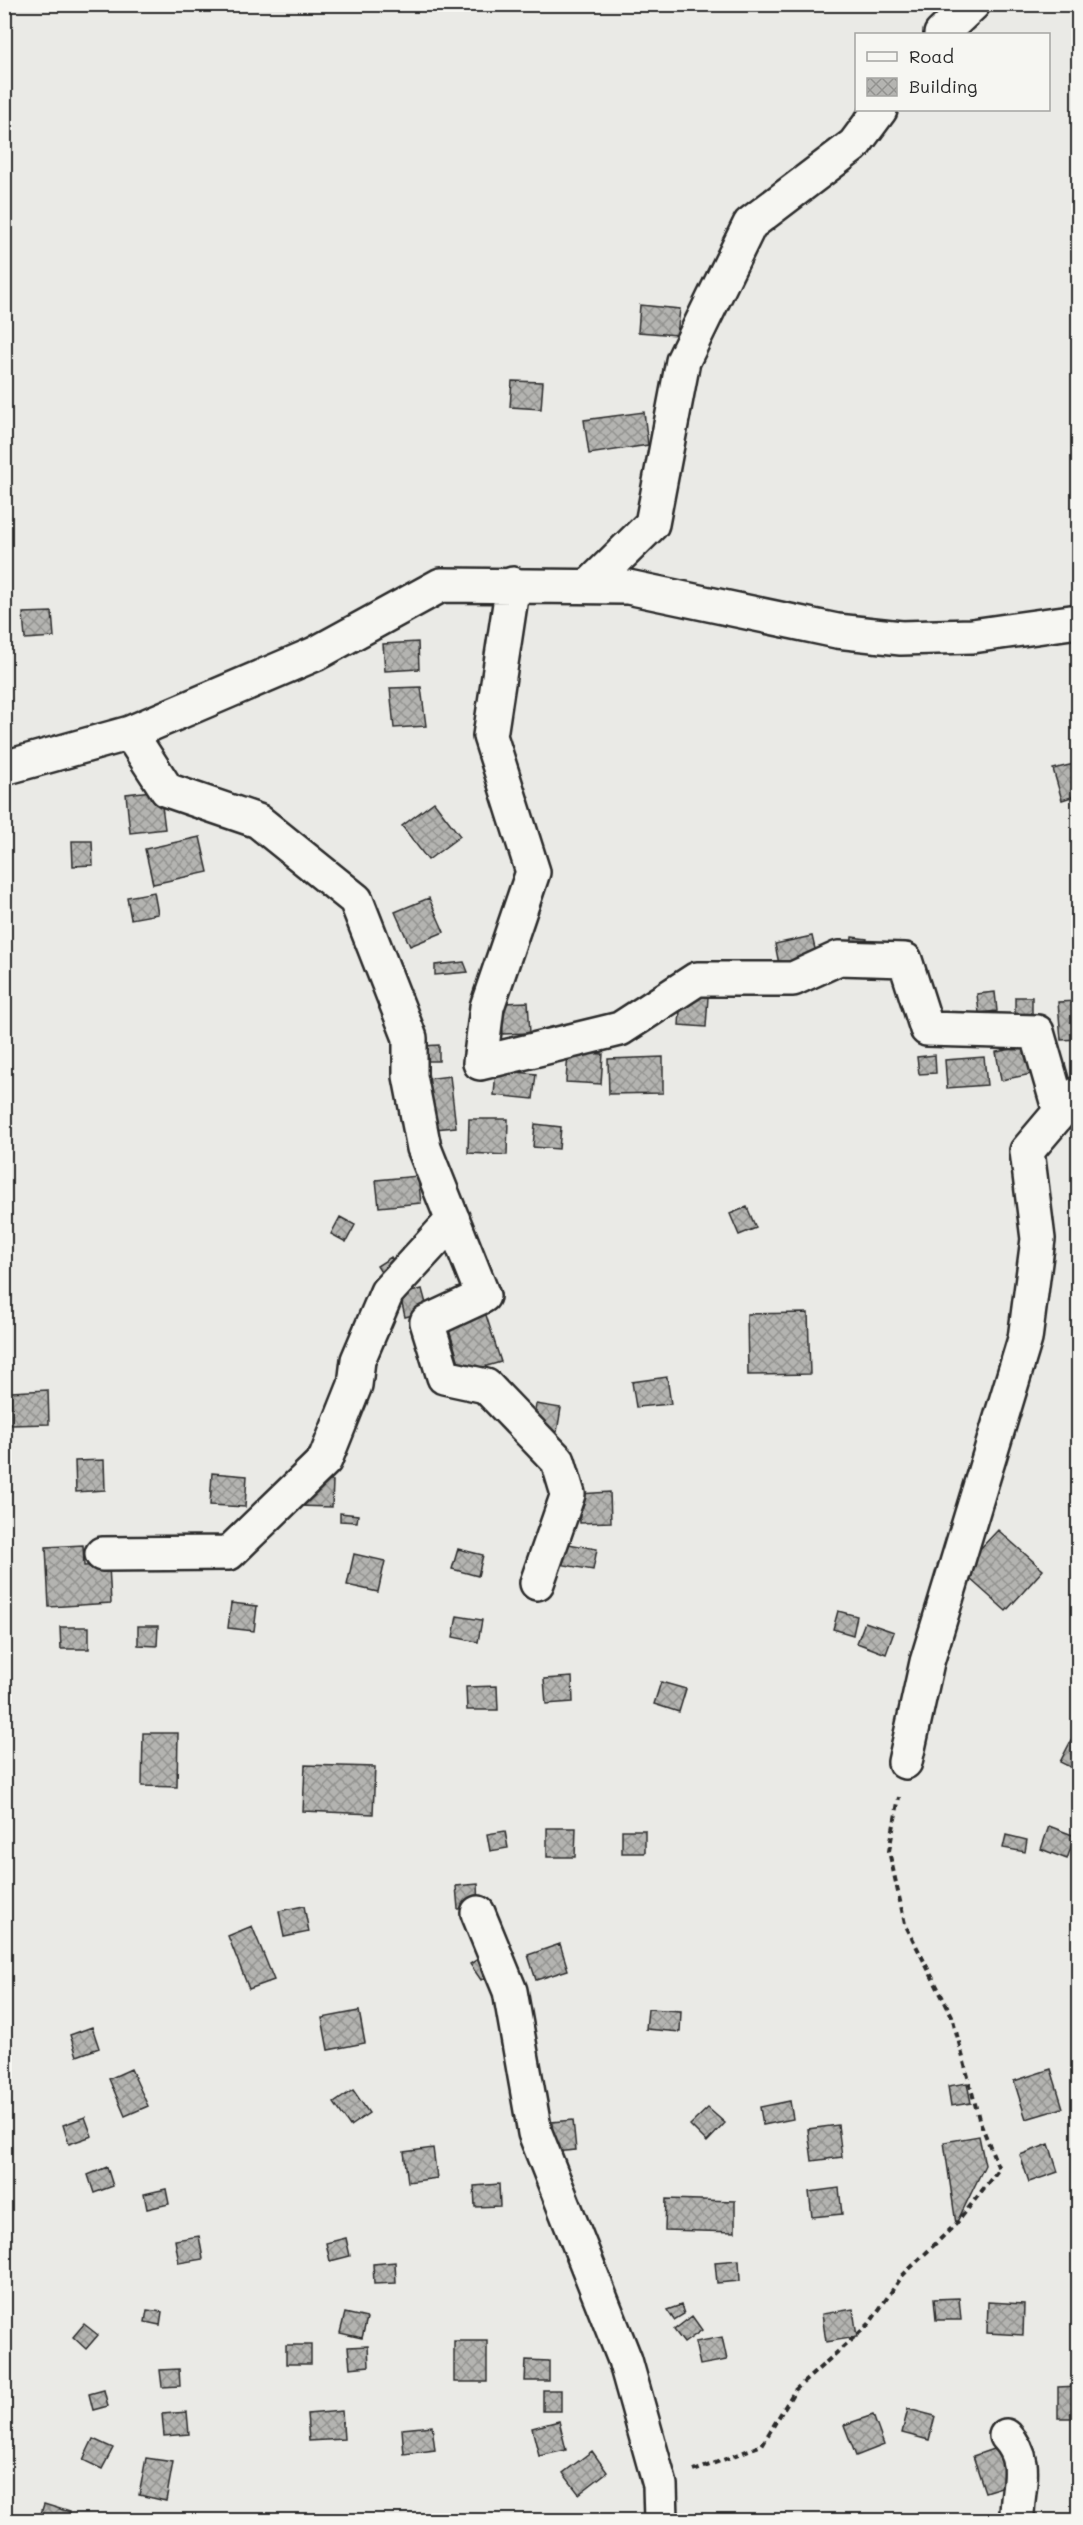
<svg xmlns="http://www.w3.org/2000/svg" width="1083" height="2525" viewBox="0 0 1083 2525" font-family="Mali,sans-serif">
  <defs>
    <pattern id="building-cross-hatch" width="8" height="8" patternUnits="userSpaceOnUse" patternTransform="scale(1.5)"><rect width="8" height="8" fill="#b4b4b1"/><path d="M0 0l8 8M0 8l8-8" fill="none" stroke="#939390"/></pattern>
  </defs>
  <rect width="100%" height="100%" fill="#eaeae6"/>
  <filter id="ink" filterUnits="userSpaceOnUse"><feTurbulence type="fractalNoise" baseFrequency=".0167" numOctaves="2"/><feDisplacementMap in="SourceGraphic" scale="12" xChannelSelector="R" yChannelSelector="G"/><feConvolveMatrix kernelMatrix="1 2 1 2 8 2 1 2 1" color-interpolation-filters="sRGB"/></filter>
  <g filter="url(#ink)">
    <path fill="url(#building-cross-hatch)" stroke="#2b2b2b" stroke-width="1.5" d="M640,305L680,309L677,335L638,332Z
      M512,381L543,382L541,409L510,407Z
      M644,412L648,445L589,454L584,420Z
      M52,612L54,637L25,639L23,613Z
      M418,642L419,669L385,671L383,644Z
      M421,687L426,726L394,728L390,688Z
      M1078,763V795L1062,800L1053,769Z
      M160,790L165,829L130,833L126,794Z
      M434,802L460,836L428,860L402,826Z
      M200,837L208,872L153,884L145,849Z
      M72,841H92L93,865L73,866Z
      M154,892L158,914L131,919L127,897Z
      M429,898L444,932L410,946L395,912Z
      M812,936L819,966L781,974L775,944Z
      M852,937L867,939L865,956L851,954Z
      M464,962L468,972L435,975V965Z
      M995,992L997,1011L979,1013L977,994Z
      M681,996L708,997L706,1027L679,1025Z
      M1015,997H1032V1015L1015,1014Z
      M1078,1001V1039L1061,1040L1058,1002Z
      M528,1002L530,1033L503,1034L501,1003Z
      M439,1045V1061H422L421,1046Z
      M1032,1045L1037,1073L1001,1080L996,1052Z
      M568,1052L603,1054L601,1084L566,1082Z
      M935,1055L936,1073L919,1074L917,1057Z
      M663,1057V1093L609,1094L608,1059Z
      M984,1057L987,1085L947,1088L945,1060Z
      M496,1070L536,1074L533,1099L494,1095Z
      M450,1076L456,1127L423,1130L418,1080Z
      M469,1119H508L507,1155L468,1153Z
      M535,1124L561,1127L559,1149L533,1147Z
      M418,1176L421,1203L379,1207L376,1180Z
      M747,1207L756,1228L739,1235L730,1214Z
      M340,1217L355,1225L346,1242L331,1234Z
      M391,1257L398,1269L384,1277L377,1266Z
      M422,1289L428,1311L405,1317L400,1295Z
      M485,1312L501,1362L462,1373L447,1323Z
      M808,1313L810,1374L748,1375L747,1314Z
      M667,1377L671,1404L636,1407L632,1382Z
      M48,1390L49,1424L11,1425V1392Z
      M536,1404L561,1408L557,1432L532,1427Z
      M104,1460L105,1490L76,1492L75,1461Z
      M212,1473L247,1476L245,1507L210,1505Z
      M299,1480L333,1481L332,1507L298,1506Z
      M610,1492L611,1522L580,1523L579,1494Z
      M340,1513L358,1515L357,1522L340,1521Z
      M998,1530L1043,1570L1006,1611L960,1570Z
      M563,1543L597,1549L593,1570L559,1564Z
      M83,1545L84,1566L109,1565L111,1603L49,1607L46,1547Z
      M458,1549L483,1555L478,1576L452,1569Z
      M354,1554L385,1561L378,1592L347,1585Z
      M231,1603L257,1606L254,1631L228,1628Z
      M838,1611L857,1616L853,1635L833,1629Z
      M457,1616L482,1620L478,1642L453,1637Z
      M865,1622L894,1632L886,1654L857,1643Z
      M138,1626H158L157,1646L138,1645Z
      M60,1627H89V1649H61Z
      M572,1677L573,1702L546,1704L544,1679Z
      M661,1682L686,1689L679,1712L654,1704Z
      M497,1686L498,1710H467L466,1687Z
      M143,1733H178L177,1787L142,1786Z
      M1074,1735L1078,1737V1771L1060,1762Z
      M305,1765L375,1767L373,1814L303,1811Z
      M1049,1826L1075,1836L1067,1859L1041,1849Z
      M547,1828H576L575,1857H547Z
      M622,1830H645V1853H622Z
      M505,1831L508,1848L490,1851L487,1834Z
      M1006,1835L1027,1840L1025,1852L1003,1848Z
      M478,1884L479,1908L458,1909L456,1886Z
      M304,1906L309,1932L284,1937L279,1911Z
      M252,1926L274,1980L249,1989L228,1936Z
      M560,1944L568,1970L536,1980L528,1955Z
      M486,1954L497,1970L481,1980L470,1964Z
      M648,2009L681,2011L680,2032L646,2029Z
      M359,2011L365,2043L328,2050L322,2018Z
      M92,2027L99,2048L77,2056L70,2035Z
      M131,2069L148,2106L125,2116L109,2079Z
      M1051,2069L1063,2108L1026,2119L1014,2081Z
      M967,2083L971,2103L951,2106L948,2086Z
      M353,2090L369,2113L350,2126L334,2103Z
      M790,2101L793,2119L763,2125L760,2107Z
      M708,2108L725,2123L707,2142L690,2125Z
      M85,2117L92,2136L69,2144L63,2125Z
      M573,2120L576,2150L553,2152L551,2122Z
      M838,2125L842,2157L812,2161L808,2129Z
      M979,2136L985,2165L956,2224L944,2142Z
      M1049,2144L1058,2172L1029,2182L1020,2155Z
      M433,2148L437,2178L408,2182L404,2152Z
      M107,2167L113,2186L94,2193L88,2175Z
      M499,2184L500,2206L475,2207L474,2186Z
      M839,2188L842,2214L812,2217L809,2192Z
      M166,2189L169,2204L147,2209L144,2194Z
      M666,2199L735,2201V2232L665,2230Z
      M199,2236L203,2259L179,2263L175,2240Z
      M346,2238L350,2256L330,2261L326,2243Z
      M739,2260L740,2281L717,2283L715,2262Z
      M395,2262L396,2283L374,2284L373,2264Z
      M959,2298L961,2320H936L934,2299Z
      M988,2302L1024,2304L1023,2335L987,2333Z
      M681,2305L684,2314L674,2320L667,2310Z
      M853,2309L857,2337L826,2342L822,2314Z
      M147,2310L162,2312L160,2325L145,2322Z
      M345,2313L367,2318L362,2338L340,2333Z
      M692,2316L702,2330L684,2343L674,2330Z
      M84,2324L98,2335L86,2349L73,2337Z
      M722,2337L727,2360L700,2365L695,2342Z
      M454,2341H487V2382H454Z
      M286,2345H311V2364H286Z
      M368,2346L369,2366L350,2368L348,2347Z
      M526,2360L549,2361V2381H525Z
      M179,2369L180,2386L162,2387L160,2370Z
      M1078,2386V2418H1058V2387Z
      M104,2390L108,2406L93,2410L89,2394Z
      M543,2390H561V2411H543Z
      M908,2409L935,2416L929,2440L902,2433Z
      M342,2411L344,2439L309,2441L307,2414Z
      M187,2412L189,2434L164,2436L162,2414Z
      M873,2415L884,2445L856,2456L844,2425Z
      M559,2421L566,2450L539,2456L532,2428Z
      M432,2426L435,2450L404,2454L402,2429Z
      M93,2439L113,2448L102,2469L83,2460Z
      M1002,2446L1014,2483L985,2492L973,2456Z
      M592,2451L607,2472L579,2494L563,2473Z
      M146,2458L173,2462L166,2501L139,2495Z
      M44,2504L70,2512L68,2520H39Z"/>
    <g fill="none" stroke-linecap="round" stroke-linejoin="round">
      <g stroke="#2b2b2b" stroke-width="38">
        <path id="minor" d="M941,34L973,4
          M513,584L490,736L533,872L487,1007L480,1063L620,1029L697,979H793L839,958L905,960L927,1029L1037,1032L1060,1112L1078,1094
          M589,586L652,524L683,361L750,224L854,145L880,110
          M130,733L167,790L258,821L356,900L410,1038V1076L424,1148L483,1296L427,1322L444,1377L486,1386L558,1461L568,1494L537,1583
          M4,768L130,733L315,654L441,585L628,587L837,631L901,638L972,636L1078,621
          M102,1554L229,1553L325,1460L355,1385L358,1360L387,1292L453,1220
          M905,1762L927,1662L1025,1339L1038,1239L1027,1151L1060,1112
          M478,1913L510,1991L535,2133L625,2360L660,2485L661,2520
          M1006,2436C1031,2463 1016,2487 1017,2520"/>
      </g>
      <path stroke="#2b2b2b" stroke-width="4" stroke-dasharray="6 4.5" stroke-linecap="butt" d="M694,2471L762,2445L795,2390L869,2324L903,2275L956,2224L999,2169L979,2119L952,2016L905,1924L889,1851L899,1797"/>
      <use href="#minor" stroke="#f6f6f2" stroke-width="33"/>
    </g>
  </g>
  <rect width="1083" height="2525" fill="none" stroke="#f6f6f2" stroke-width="24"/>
  <rect x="12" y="12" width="1059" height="2501" fill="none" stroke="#2b2b2b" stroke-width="2" filter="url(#ink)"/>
  <rect x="855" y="33" width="195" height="78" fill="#f6f6f2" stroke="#a5a5a2" stroke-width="1.5"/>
  <rect x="867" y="52" width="30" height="9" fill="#f6f6f2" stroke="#a5a5a2" stroke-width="1.5"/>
  <text x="909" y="63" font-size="18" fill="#2b2b2b">Road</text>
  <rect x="867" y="78" width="30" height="18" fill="url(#building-cross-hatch)" stroke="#a5a5a2" stroke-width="1.5"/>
  <text x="909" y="93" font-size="18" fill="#2b2b2b">Building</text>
</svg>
